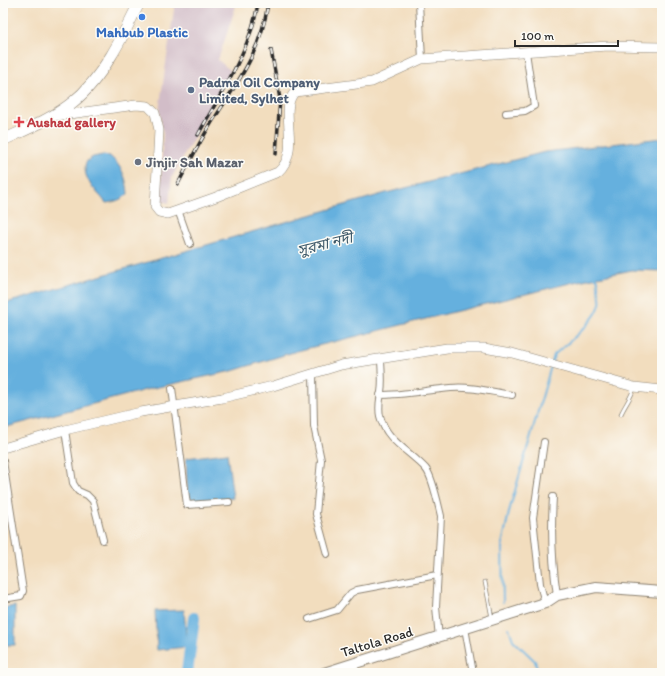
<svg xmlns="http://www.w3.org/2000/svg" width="665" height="676" viewBox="0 0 665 676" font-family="Itim,'Noto Sans Bengali',sans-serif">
  <rect width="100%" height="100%" fill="#fdfcf7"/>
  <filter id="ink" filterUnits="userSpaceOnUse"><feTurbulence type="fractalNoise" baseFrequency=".025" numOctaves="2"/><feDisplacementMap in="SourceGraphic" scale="8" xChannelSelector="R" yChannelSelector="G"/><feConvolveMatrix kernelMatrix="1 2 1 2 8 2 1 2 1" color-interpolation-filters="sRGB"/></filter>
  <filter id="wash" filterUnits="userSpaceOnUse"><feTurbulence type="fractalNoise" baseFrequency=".012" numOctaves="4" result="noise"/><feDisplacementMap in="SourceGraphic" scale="16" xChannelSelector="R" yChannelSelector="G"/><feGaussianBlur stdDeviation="0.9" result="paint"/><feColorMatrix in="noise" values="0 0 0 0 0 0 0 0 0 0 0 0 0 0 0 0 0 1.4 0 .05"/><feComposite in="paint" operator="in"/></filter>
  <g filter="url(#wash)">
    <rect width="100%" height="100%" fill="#f2ddbe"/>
    <path fill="#d2bdc8" d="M175,3H212L236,6L218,60L231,71L172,177L169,203L160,201L163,134L159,110Z"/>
    <path fill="#65b0de" stroke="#486e84" d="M662,138V271L632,270L578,281L297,351L232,371L149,389L3,428V304L386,193L545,152Z
      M103,155L110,156C122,167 127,178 128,194C121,200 114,202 106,203C97,191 81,179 86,162L93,157Z
      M227,453L233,498L188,504L186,458Z
      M15,606V645H3V608Z
      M184,610L187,647L157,650L155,611Z"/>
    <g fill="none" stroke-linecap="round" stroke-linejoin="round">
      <path stroke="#65b0de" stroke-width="2" d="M552,362L554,355C567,343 596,322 600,304C602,296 596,289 598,280L594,276
        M503,602L502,544L510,508L551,366
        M509,628L513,640L535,661L538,673"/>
      <path stroke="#65b0de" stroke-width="12" d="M187,673L194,618"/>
    </g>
  </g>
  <g filter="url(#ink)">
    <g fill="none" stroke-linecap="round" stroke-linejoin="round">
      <g stroke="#8e8474" stroke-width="4.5">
        <path id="lane" d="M621,414C625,405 631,398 634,388
          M485,582L492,618"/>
      </g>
      <g stroke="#8e8474" stroke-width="8">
        <path id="street" d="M419,3L422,59
          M506,113L525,111L534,106L526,52
          M178,210L190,244
          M381,358C381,368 383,381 381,392C380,401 378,406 380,416C386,441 410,451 426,469C433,478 438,504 441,516L436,607L439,638
          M313,373L314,426L321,460L316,514L327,554
          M172,388L187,505L229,502
          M380,395C404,395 427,390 451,388C471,386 492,392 512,395
          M65,430L73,483L78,491L87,495L93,501L103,540
          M544,442L533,518L540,584L545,603
          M3,461L23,591L21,596L3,599
          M553,497C551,530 552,562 557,595
          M309,619L337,610L351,593L357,590L437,575
          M465,628L473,673"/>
      </g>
      <g stroke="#8e8474" stroke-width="10">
        <path id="secondary" d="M55,116L136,105L148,106L155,113L159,130L155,207L159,212L168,214L216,197L278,172C303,150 277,110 295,92L372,82L422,59L608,46L662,47
          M3,448L65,430L141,412L222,398L273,386L341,365L447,348H484L512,353L634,387L662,390"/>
      </g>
      <g stroke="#8e8474" stroke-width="12">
        <path id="primary" d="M324,673L545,603L557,595L596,587L662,592"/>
      </g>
      <g stroke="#8e8474" stroke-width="12">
        <path id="highway" d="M3,140C27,129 52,119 73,102C102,79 123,36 139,3"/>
      </g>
      <use href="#lane" stroke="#fff" stroke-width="3"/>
      <use href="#street" stroke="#fff" stroke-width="6"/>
      <use href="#secondary" stroke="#fff" stroke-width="9"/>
      <use href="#primary" stroke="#fff" stroke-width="10"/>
      <use href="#highway" stroke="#fff" stroke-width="11"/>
      <g stroke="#2b2b2b" stroke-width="3.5">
        <path id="rail" d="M271,50L280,99L276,154
          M198,135C220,94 251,50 258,3
          M178,184C188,165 198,145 209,127C235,85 261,54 268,3"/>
      </g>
      <use href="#rail" stroke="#fdfcf7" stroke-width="2" stroke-dasharray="6" stroke-linecap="butt"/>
    </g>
  </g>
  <circle fill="#3f7fe0" stroke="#fdfcf7" stroke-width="1.5" cx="142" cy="17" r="4"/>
  <circle fill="#5c6f8a" stroke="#fdfcf7" stroke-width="1.5" cx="191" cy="90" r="4"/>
  <path fill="#e0444e" stroke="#fdfcf7" stroke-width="1.5" d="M17 116h4v4h4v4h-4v4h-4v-4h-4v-4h4z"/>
  <circle fill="#6b7280" stroke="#fdfcf7" stroke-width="1.5" cx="138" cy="162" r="4"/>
  <g text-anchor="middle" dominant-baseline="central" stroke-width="3" stroke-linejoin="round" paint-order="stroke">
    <g font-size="14" font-weight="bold" fill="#366cbe" stroke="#fdfcf7">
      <text x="142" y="32">Mahbub Plastic</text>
    </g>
    <g font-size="14" font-weight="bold" fill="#4e5e75" stroke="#fdfcf7" text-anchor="start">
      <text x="199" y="82">Padma Oil Company<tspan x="199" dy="16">Limited, Sylhet</tspan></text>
    </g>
    <g font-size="14" font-weight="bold" fill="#be3a42" stroke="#fdfcf7" text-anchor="start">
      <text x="27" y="122">Aushad gallery</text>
    </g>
    <g font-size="14" font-weight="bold" fill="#5b616d" stroke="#fdfcf7" text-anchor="start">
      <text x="146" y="162">Jinjir Sah Mazar</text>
    </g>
    <g font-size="14" fill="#2b2b2b" stroke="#fdfcf7">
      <text transform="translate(377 642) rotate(-17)">Taltola Road</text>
    </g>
    <g font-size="15" font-style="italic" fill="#3f5a6a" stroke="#fdfcf7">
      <text transform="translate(325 244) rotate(-14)">সুরমা নদী</text>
    </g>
  </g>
  <rect width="665" height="676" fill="none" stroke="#fdfcf7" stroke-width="16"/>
  <path d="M515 40v6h103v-6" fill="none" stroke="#2b2b2b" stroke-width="2"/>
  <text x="521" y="40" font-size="12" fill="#2b2b2b" stroke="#fdfcf7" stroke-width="3" paint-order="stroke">100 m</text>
</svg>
